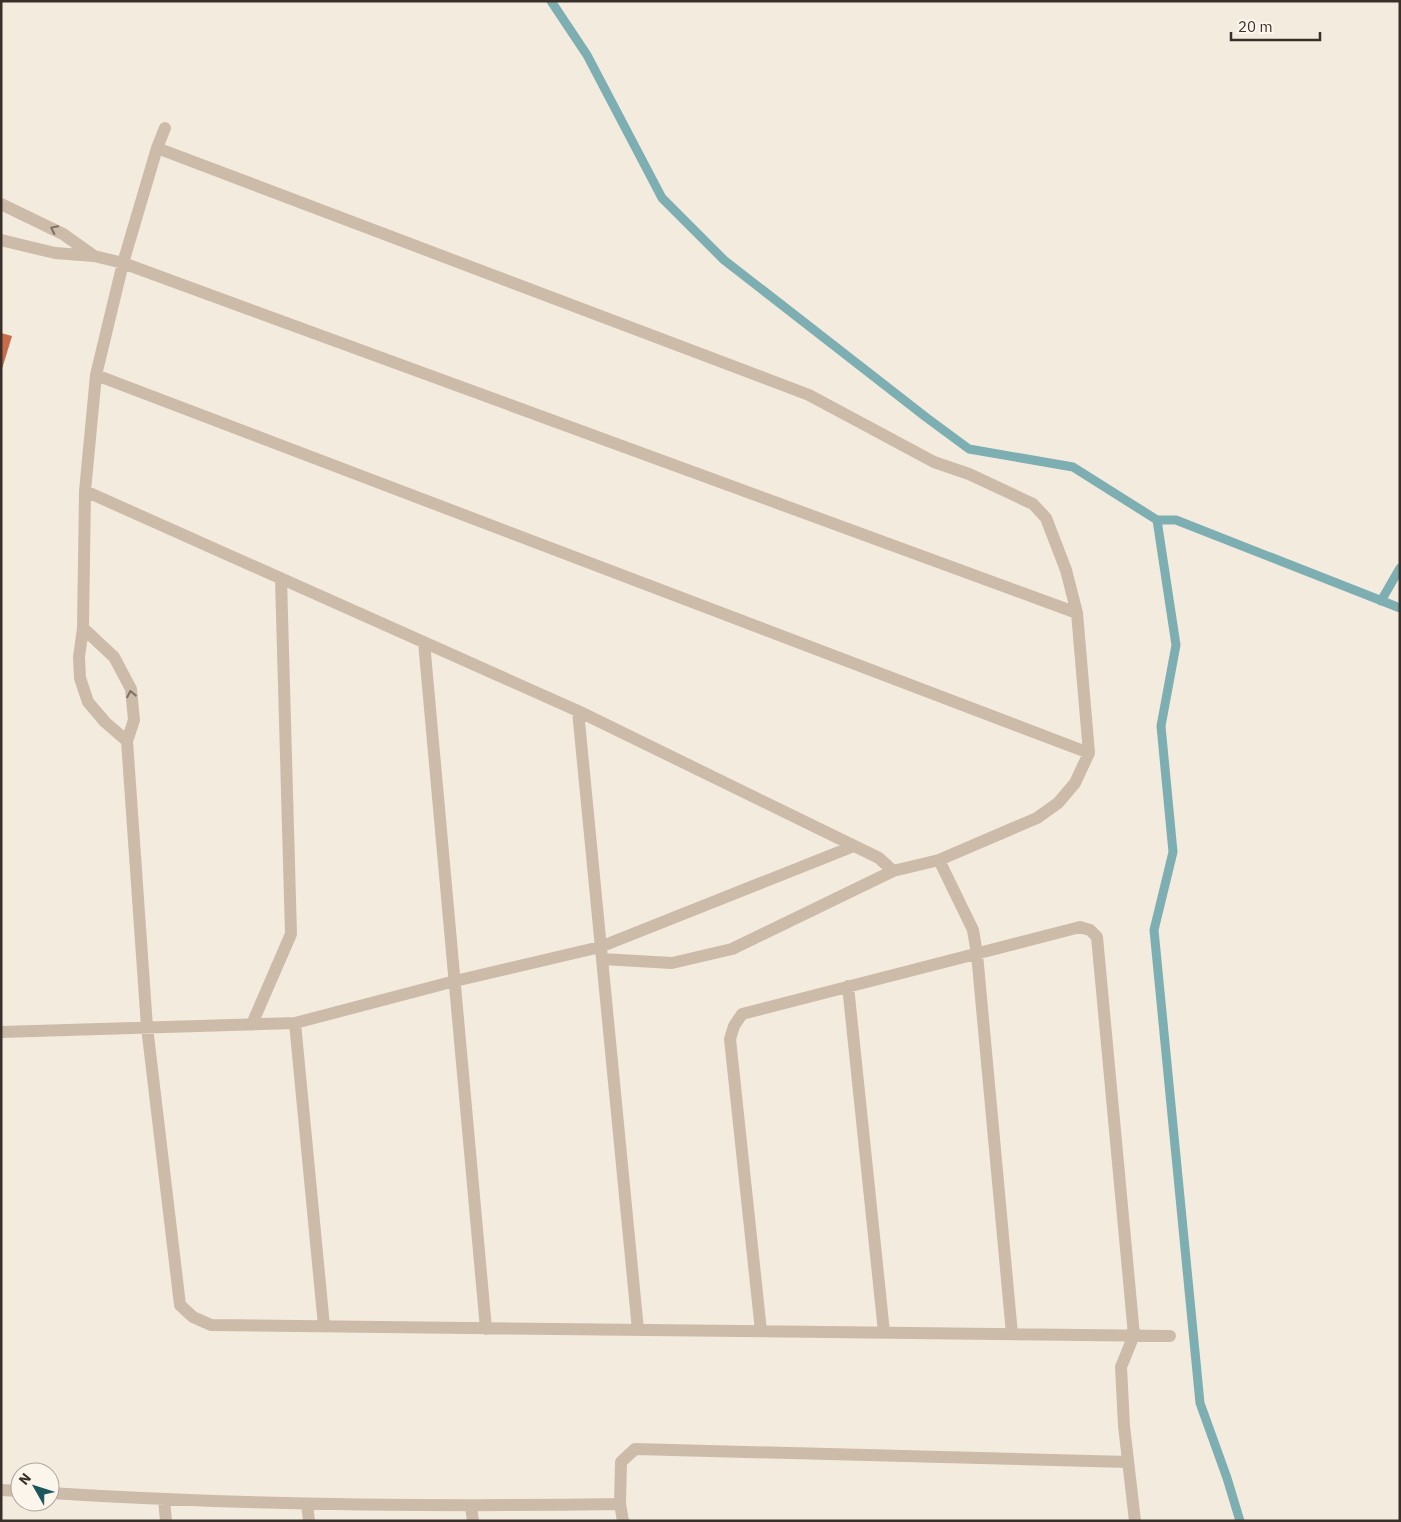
<svg xmlns="http://www.w3.org/2000/svg" width="1401" height="1522" viewBox="0 0 1401 1522" font-family="'IBM Plex Sans',sans-serif">
  <rect width="100%" height="100%" fill="#f4ebdf"/>
  <g fill="none" stroke-linecap="round" stroke-linejoin="round">
    <path stroke="#7daeb2" stroke-width="9" d="M551,1L587,55L662,198L724,260L927,418L969,449L1073,467L1157,520L1176,645L1161,726L1173,852L1154,930L1200,1403L1227,1478L1240,1521
      M1157,520H1176L1400,608
      M1381,601L1400,568"/>
  </g>
  <path fill="#ca6c47" d="M1,333L12,336L2,369H1Z"/>
  <g fill="none" stroke-linecap="round" stroke-linejoin="round">
    <path stroke="#cdbbaa" stroke-width="12" d="M1,204L63,234L94,256
      M1,240L55,253L94,256L123,263L1077,613
      M96,375L1089,753
      M85,491L578,711L879,858L893,871L939,860L1037,818L1058,803L1075,783L1089,753L1077,613L1066,570L1046,518L1033,504L969,474L934,462L809,395L157,148
      M83,628L114,657L131,689L134,720L127,741L147,1027L180,1305L193,1317L211,1325L1170,1336
      M424,642L486,1329
      M578,711L638,1330
      M127,741L105,722L88,702L80,678L79,657L83,628L85,491L96,375L123,263L157,148L165,128
      M939,860L973,930L977,954L1012,1334
      M602,959L672,963L732,949L893,871
      M848,986L884,1332
      M295,1023L324,1326
      M252,1024L291,934L281,579
      M1,1032L295,1023L455,981L600,947L854,846
      M761,1331L730,1039L734,1026L742,1014L1080,927L1090,930L1097,937L1134,1335L1121,1367L1124,1426L1135,1521
      M1,1490L20,1491
      M50,1493C240,1505 430,1507 620,1504
      M164,1500L166,1521
      M307,1504L309,1521
      M471,1507L473,1521
      M623,1521L620,1504L621,1462L635,1449L1128,1462"/>
  </g>
  <defs><path id="oneway-chevron" d="M-2-3.5L2.5 0L-2 3.5" fill="none" stroke-width="1.6" stroke-linecap="round" stroke-linejoin="round" transform="scale(1.25)"/></defs>
  <g stroke="#7c6f64">
    <use href="#oneway-chevron" transform="translate(54 229) rotate(-154)"/>
    <use href="#oneway-chevron" transform="translate(131 694) rotate(-101)"/>
  </g>
  <rect width="1401" height="1522" fill="none" stroke="#3a302a" stroke-width="5"/>
  <g transform="translate(35 1487) rotate(309)"><circle r="24" fill="#fbf5ec" stroke="#aea69e"/>
  <path d="M0-4L9 19L0 12L-9 19Z" fill="#1d575e"/>
  <text y="-8" font-size="14" font-weight="bold" text-anchor="middle" fill="#3a302a">N</text>
  </g>
  <path d="M1231 32v8h89v-8" fill="none" stroke="#3a302a" stroke-width="2.5"/>
  <text x="1238" y="32" font-size="15" fill="#3a302a" stroke="#fbf5ec" stroke-width="4" paint-order="stroke">20 m</text>
</svg>
